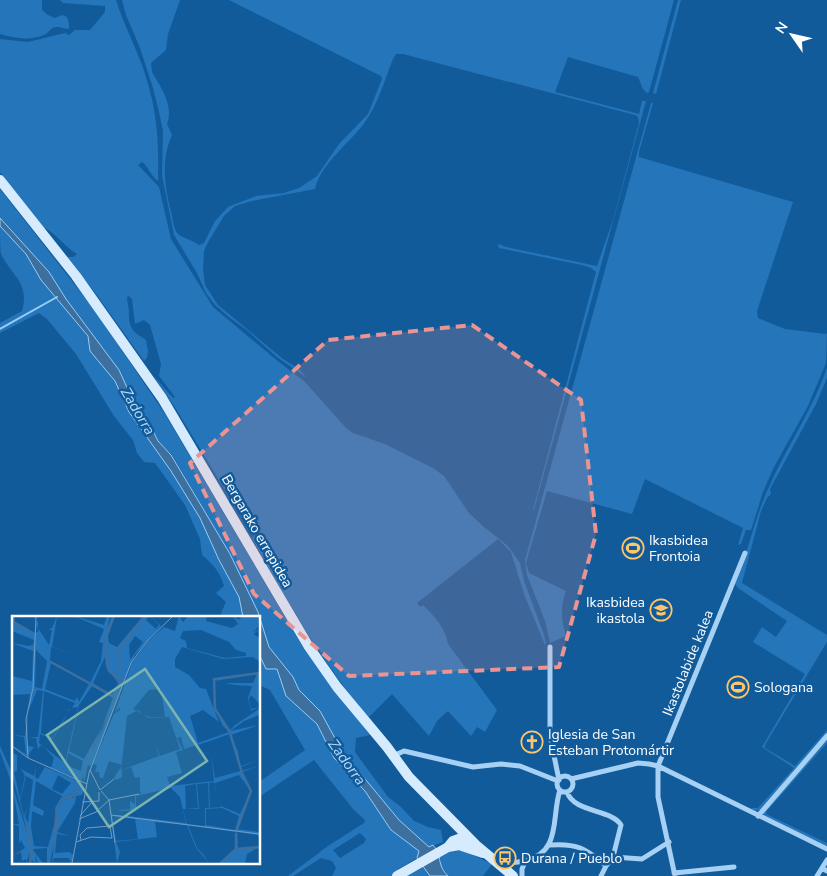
<svg xmlns="http://www.w3.org/2000/svg" width="827" height="876" viewBox="0 0 827 876" font-family="'Nunito Sans',sans-serif">
  <rect width="100%" height="100%" fill="#125b9b"/>
  <path fill="#2475ba" fill-rule="evenodd" d="M0,0H42V10L48,15L55,18L62,15L67,17L69,24V29C64,29 61,27 57,27C50,27 49,33 44,35C29,41 14,38 0,34Z
    M60,0H116C123,23 135,45 143,68C157,109 159,138 158,181C151,176 148,166 142,162L138,165L159,187L171,239L213,307L274,358L305,382L346,428L353,433L385,444L433,468L444,476L469,513L484,527L508,546L520,563L524,581L544,635L546,644L545,645L524,594L511,552L498,539L417,603L420,607L423,605C435,617 445,627 448,644L497,710L485,732L477,727L471,736L448,711L437,721L429,736L392,694L369,717L366,714C320,660 286,599 252,538L256,535L240,501L236,500C233,494 231,483 226,479L223,480L229,494L228,495L176,409L153,375L173,398L175,397L159,376L161,364L150,325L144,320L135,324L132,299L129,296L127,297C127,302 129,308 129,312C128,328 134,333 146,340L148,351L147,358L144,361L96,294L67,257H73L77,254C64,247 56,232 42,227L0,172V39L28,42L65,33L69,35L75,30H90L105,12V6L63,3Z
    M122,0H180L168,34L166,50L151,63L152,72C161,88 174,105 167,124L172,135C160,162 165,188 172,216C173,221 174,230 178,234C183,238 193,240 199,245L204,243L215,221L228,207L256,196L284,193L299,188L317,176L339,144L368,114L382,79L381,76L229,0H674L649,92L647,93L643,89L638,77L568,57L555,92L639,114L642,101H646L534,510H533L596,272L591,268L582,265L499,248L498,245L499,244L506,247L597,266L613,220L639,123L638,117L635,115L403,54H396L393,59C385,79 378,104 365,122C350,143 321,163 315,189L252,201L235,206L224,216L208,242L204,251L203,269L205,285L218,305L283,359L299,369L307,378L277,357L248,331L229,317L215,305L206,293L197,273L174,235L162,175L163,131L159,112L153,88L140,48L126,15Z
    M678,0H681L656,94L653,93Z
    M651,103H653L639,152V157L793,202L757,311L758,318L785,329L826,334L827,333L826,363L808,406L774,467L763,492L751,530H746L741,544L738,545L743,528L645,479L632,514L547,491L526,563L529,573L566,591C560,607 561,620 566,636L550,643L545,621L527,575L525,560Z
    M0,189L93,308L165,414L304,649L370,735L356,738L355,752L388,797L401,807L414,821L428,827L441,830L443,842L429,847L399,820L342,751L320,711L299,690L293,677L269,647L258,612L230,554L172,455L158,441L146,417L130,394L119,370L66,299L49,272L0,218Z
    M0,226L26,254L41,280L89,336L90,351L115,381L129,412L171,471L200,518L219,560L239,597L243,617H223L221,613L226,602L216,593L224,586C220,572 213,564 202,555L200,539L185,505L155,463L144,462L137,453L133,440L114,416L76,354L47,319L39,313L0,333V323L22,311C30,283 12,276 1,254C0,247 0,234 0,226Z
    M827,368V378L816,404L770,489L771,494L767,498L761,511L742,583L827,635V642L765,745V748L795,766L827,730V734L762,809L755,811L751,808H758L794,768L762,747L805,674L753,642L762,627L776,637L787,621L738,588L735,584C748,553 754,520 768,489C786,448 812,411 827,368Z
    M259,654L266,669H277L286,696L317,724L334,758L365,791L391,830L420,851L417,858L398,869L399,872L392,876H332L336,868L332,861L321,858L293,876H288L328,846L364,823L365,820L353,809L314,760L259,797V782L305,750L270,690L259,685ZM360,833L366,839L364,843L340,858L333,850Z
    M827,739V743L767,811L766,814L827,843V846L764,817L763,812Z
    M0,746C6,760 14,773 14,789L0,752Z
    M454,849L465,851L492,864L483,876H448L441,866L440,857Z
    M424,867L430,876H407Z"/>
  <path fill="#3d709f" stroke="#98cdf7" d="M0,218L49,272L66,299L119,370L130,394L146,417L158,441L171,455L230,554L258,612L269,647L293,677L299,690L320,711L342,751L399,820L429,847L433,845C440,853 438,856 441,865C442,869 445,873 448,876H430L417,858L419,851L391,830L365,791L334,758L317,724L286,696L277,669H266L259,654V617H243L239,597L219,560L200,518L171,471L129,412L115,381L90,351L88,336L41,280L26,254L0,226Z"/>
  <g fill="none" stroke-linecap="round" stroke-linejoin="round">
    <path stroke="#98cdf7" stroke-width="2" d="M0,329L57,297"/>
    <path stroke="#a6d1f4" stroke-width="5" d="M550,647V736L559,780
      M393,756L404,751L473,767L501,764L520,766L558,781
      M557 784a8 8 0 1 1 16 0a8 8 0 1 1-16 0Z
      M571,779L638,763L649,764L658,766L827,849
      M567,792C574,813 612,809 621,825L613,857L606,866L601,876
      M758,816L827,736
      M550,845C576,843 586,848 606,866
      M613,857L642,859L669,842
      M503,866C508,864 513,862 518,862C520,861 523,862 525,861C562,852 551,817 560,790
      M822,868L827,860
      M674,873L734,867
      M522,876V869L525,862
      M675,876L658,797V766L745,553
      M817,876L822,868L827,871"/>
    <path stroke="#d6ebfd" stroke-width="10" d="M0,180L76,276L162,398L309,647L337,687L387,747L409,777L476,845L513,876
      M448,847L459,845L483,853
      M397,876L448,847L453,841L467,836"/>
  </g>
  <path fill="#ea9494" fill-opacity="0.2" stroke="#ea9494" stroke-width="4" stroke-dasharray="10 6" stroke-linejoin="round" d="M472,325L581,400L596,534L559,667L349,676L254,594L190,463L328,340Z"/>
  <defs>
    <g id="stadium-ring" transform="scale(1.125)"><circle r="9.5" fill="#125b9b" stroke="#ffc669" stroke-width="1.5"/><path d="M0-5a6.5 5 0 1 0 0 10a6.5 5 0 1 0 0-10ZM-3.5-1.8h7v3.6h-7Z" fill="#ffc669"/></g>
    <g id="school-ring" transform="scale(1.125)"><circle r="9.5" fill="#125b9b" stroke="#ffc669" stroke-width="1.5"/><path d="M0-5L7-2L0 1L-7-2ZM-4 1L0 2.5L4 1V4Q0 6-4 4Z" fill="#ffc669"/></g>
    <g id="church-ring" transform="scale(1.125)"><circle r="9.5" fill="#125b9b" stroke="#ffc669" stroke-width="1.5"/><path d="M-1.2-6h2.4v3.5h3.3v2.4h-3.3V6h-2.4V-.1h-3.3v-2.4h3.3Z" fill="#ffc669"/></g>
    <g id="bus-ring" transform="scale(1.125)"><circle r="9.5" fill="#125b9b" stroke="#ffc669" stroke-width="1.5"/><path d="M-5-6H5V4H4V6H2V4H-2V6H-4V4H-5ZM-3.5-4V0h7V-4ZM-3.5 1.2v1.5H-2V1.2ZM2 1.2v1.5H3.5V1.2Z" fill="#ffc669"/></g>
  </defs>
  <g fill-rule="evenodd">
    <use href="#stadium-ring" x="633" y="548"/>
    <use href="#school-ring" x="661" y="610"/>
    <use href="#stadium-ring" x="738" y="687"/>
    <use href="#church-ring" x="532" y="742"/>
    <use href="#bus-ring" x="505" y="858"/>
  </g>
  <g text-anchor="middle" dominant-baseline="central" stroke-width="5" stroke-linejoin="round" paint-order="stroke">
    <g font-size="14" fill="#fff" stroke="#125b9b">
      <text transform="translate(257 531) rotate(60)">Bergarako errepidea</text>
      <text transform="translate(688 663) rotate(-68)">Ikastolabide kalea</text>
    </g>
    <g font-size="14" fill="#fff" stroke="#125b9b" text-anchor="start">
      <text x="649" y="540">Ikasbidea<tspan x="649" dy="16">Frontoia</tspan></text>
      <text x="645" y="602" text-anchor="end">Ikasbidea<tspan x="645" dy="16">ikastola</tspan></text>
      <text x="754" y="687">Sologana</text>
      <text x="548" y="734">Iglesia de San<tspan x="548" dy="16">Esteban Protomártir</tspan></text>
      <text x="521" y="858">Durana / Pueblo</text>
    </g>
    <g font-size="15" font-style="italic" fill="#b2dafb" stroke="#125b9b">
      <text transform="translate(138 411) rotate(59)">Zadorra</text>
      <text transform="translate(347 762) rotate(54)">Zadorra</text>
    </g>
  </g>
  <g transform="translate(12 616)">
    <rect width="248" height="248" fill="#125b9b"/>
    <path d="M0,0H3V6L23,17L27,15L24,9L25,5H26V12L37,29L40,14H36L40,12L45,0L40,31L73,41L39,31L38,45L78,67L89,45L91,27L87,26L92,13L62,0L92,9L95,0H98L95,13L100,0H103L96,20L97,27L105,31L131,0H137L134,4L144,13L147,9L138,0L149,10L123,39L79,150L76,149L72,166L71,159L78,138L92,112L99,94L77,137L69,164L39,152L42,142L33,132L29,129L26,133L24,122L15,121V130L22,131L15,140L0,129L14,138L12,121L0,119L13,120L18,78L0,79V60L20,65L21,35L0,27L16,30L21,29L22,24L0,15ZM123,20L131,26L118,44L117,29ZM24,34L35,45L30,73L23,71ZM93,41L94,51L106,67L100,79L81,67ZM39,47L77,68L67,86L65,81L63,85L33,73ZM80,70L101,82L90,111L72,143L57,135L67,89ZM25,74L31,75L26,121H15L16,96ZM32,75L63,87L60,92L66,91L53,147L27,127L28,118L41,123L51,106L56,95L58,94L57,93L55,97L41,122L29,117ZM56,137L71,145L69,155L54,149ZM167,0L171,6L176,0H195L194,5L220,12L226,8L221,0L227,4L230,0H247L246,11L241,16L247,13L242,18L247,22V45L241,41L211,43L170,31L163,43V51L177,59L188,72L194,73L207,106L191,94L178,100L186,127L217,116L211,110L203,93L201,65L202,63L247,56V87L239,79L237,83L239,93L247,91L239,95L236,82L240,70L222,69L214,67H241L245,58L202,65L203,92L217,115L223,109L247,93V99L232,105L218,115L247,109L219,119L226,136L228,151L247,143L228,152L218,118L186,129L188,135L199,138L203,162L247,150L230,156L239,176L225,213L247,216L248,224L246,219L225,216L226,232L247,231L235,238L241,247L235,238L233,247H207L225,231L224,216L176,209L185,232L191,238L197,247L184,232L175,209L143,206L145,221L137,222L141,247L137,222L104,226L108,236L105,247L99,200L107,199V194L118,193V185L123,188V179L130,177L128,176V161L123,162L119,151L110,154V161L104,164L102,162L110,149L97,145L91,162H88L87,156H83L85,149L81,148L102,98L108,94V91L103,96L120,47L137,24L152,11L163,15ZM189,14L217,26L224,34L234,37V40L213,42L175,32L174,25L168,22L171,15ZM149,73L153,101H137L121,93L137,74ZM126,94L136,102L157,101L168,133L148,140L143,127L147,140L109,154L115,100ZM169,121L172,133L185,129L187,135L199,138L202,165L158,170L155,161L170,157L164,136L171,134L165,122ZM227,159L239,175L228,198L209,190L203,171V167ZM202,166L209,191L198,192L197,167ZM196,167L197,192H193V210L175,208L171,193H187L185,168ZM184,168L186,192L174,193L173,170ZM159,172L168,181L174,207L107,199V195L124,194V180ZM210,192L227,200L223,214L194,209V193ZM100,200L123,203L126,223L104,225ZM0,137L5,139V155L2,156L8,183L13,160L9,153L22,160L24,150L23,161L26,163L33,151L68,166L61,178L50,182L45,192L38,247H35V232L20,233L31,247H26L23,239L24,247L19,244L17,247L18,236L14,247V243L10,245L9,236L0,240L13,232L9,224L7,228V210L0,208H7L0,169L18,226L0,158ZM46,159L59,167L50,178L40,173ZM14,160L21,164L16,207L13,201L16,189L12,200L8,185ZM24,165L50,180L43,192L44,202L36,231L22,230L19,211L20,195L31,200L32,195L21,189ZM69,167L73,173L70,179L64,180L63,187L45,216L58,220L45,218L43,237L57,236L61,239L59,247L57,242H42L40,247L46,192L51,184L61,182Z" fill="#2475ba" fill-rule="evenodd"/>
    <path d="M107,51L109,67L106,79L92,112L81,132L66,175L59,183L51,184L46,192L47,204L38,247L44,192L50,182L61,178L69,164L78,133L90,114L106,75Z" fill="#3d709f"/>
    <path fill="none" stroke="#3d709f" stroke-width="2.5" d="M102,0L94,19V31L97,55L109,64M0,5L22,18M37,45L79,68M108,53L106,34L134,0M80,69L103,81M218,116L203,93L202,63L248,57M218,117L230,157L239,175L225,213M15,209L19,230M224,233L248,231M18,247L20,232M209,247L224,233V217"/>
    <path fill="none" stroke="#719dc3" stroke-width="1" d="M0,130L16,142L75,168M16,142L14,103L21,72L24,0M78,154L88,174M88,174L102,163M89,175L97,184L103,227M70,186L87,185V176M99,199L247,218L248,225M68,200L80,186M67,203L84,196L97,184L127,178M64,226L79,221L100,222L98,210L75,212L68,219L69,224M60,247L77,157L119,47L136,24L161,0"/>
    <path fill="#7bb4af" fill-opacity="0.15" stroke="#7bb4af" stroke-width="2.5" d="M133,53L195,145L97,211L35,119Z"/>
    <rect width="248" height="248" fill="none" stroke="#fff" stroke-width="2.5"/>
  </g>
  <g transform="translate(792 35) rotate(304)" stroke="#125b9b" stroke-width="4" paint-order="stroke">
  <path d="M0-4L9 19L0 12L-9 19Z" fill="#ffffff"/>
  <text y="-8" font-size="14" font-weight="bold" text-anchor="middle" fill="#ffffff">N</text>
  </g>
</svg>
